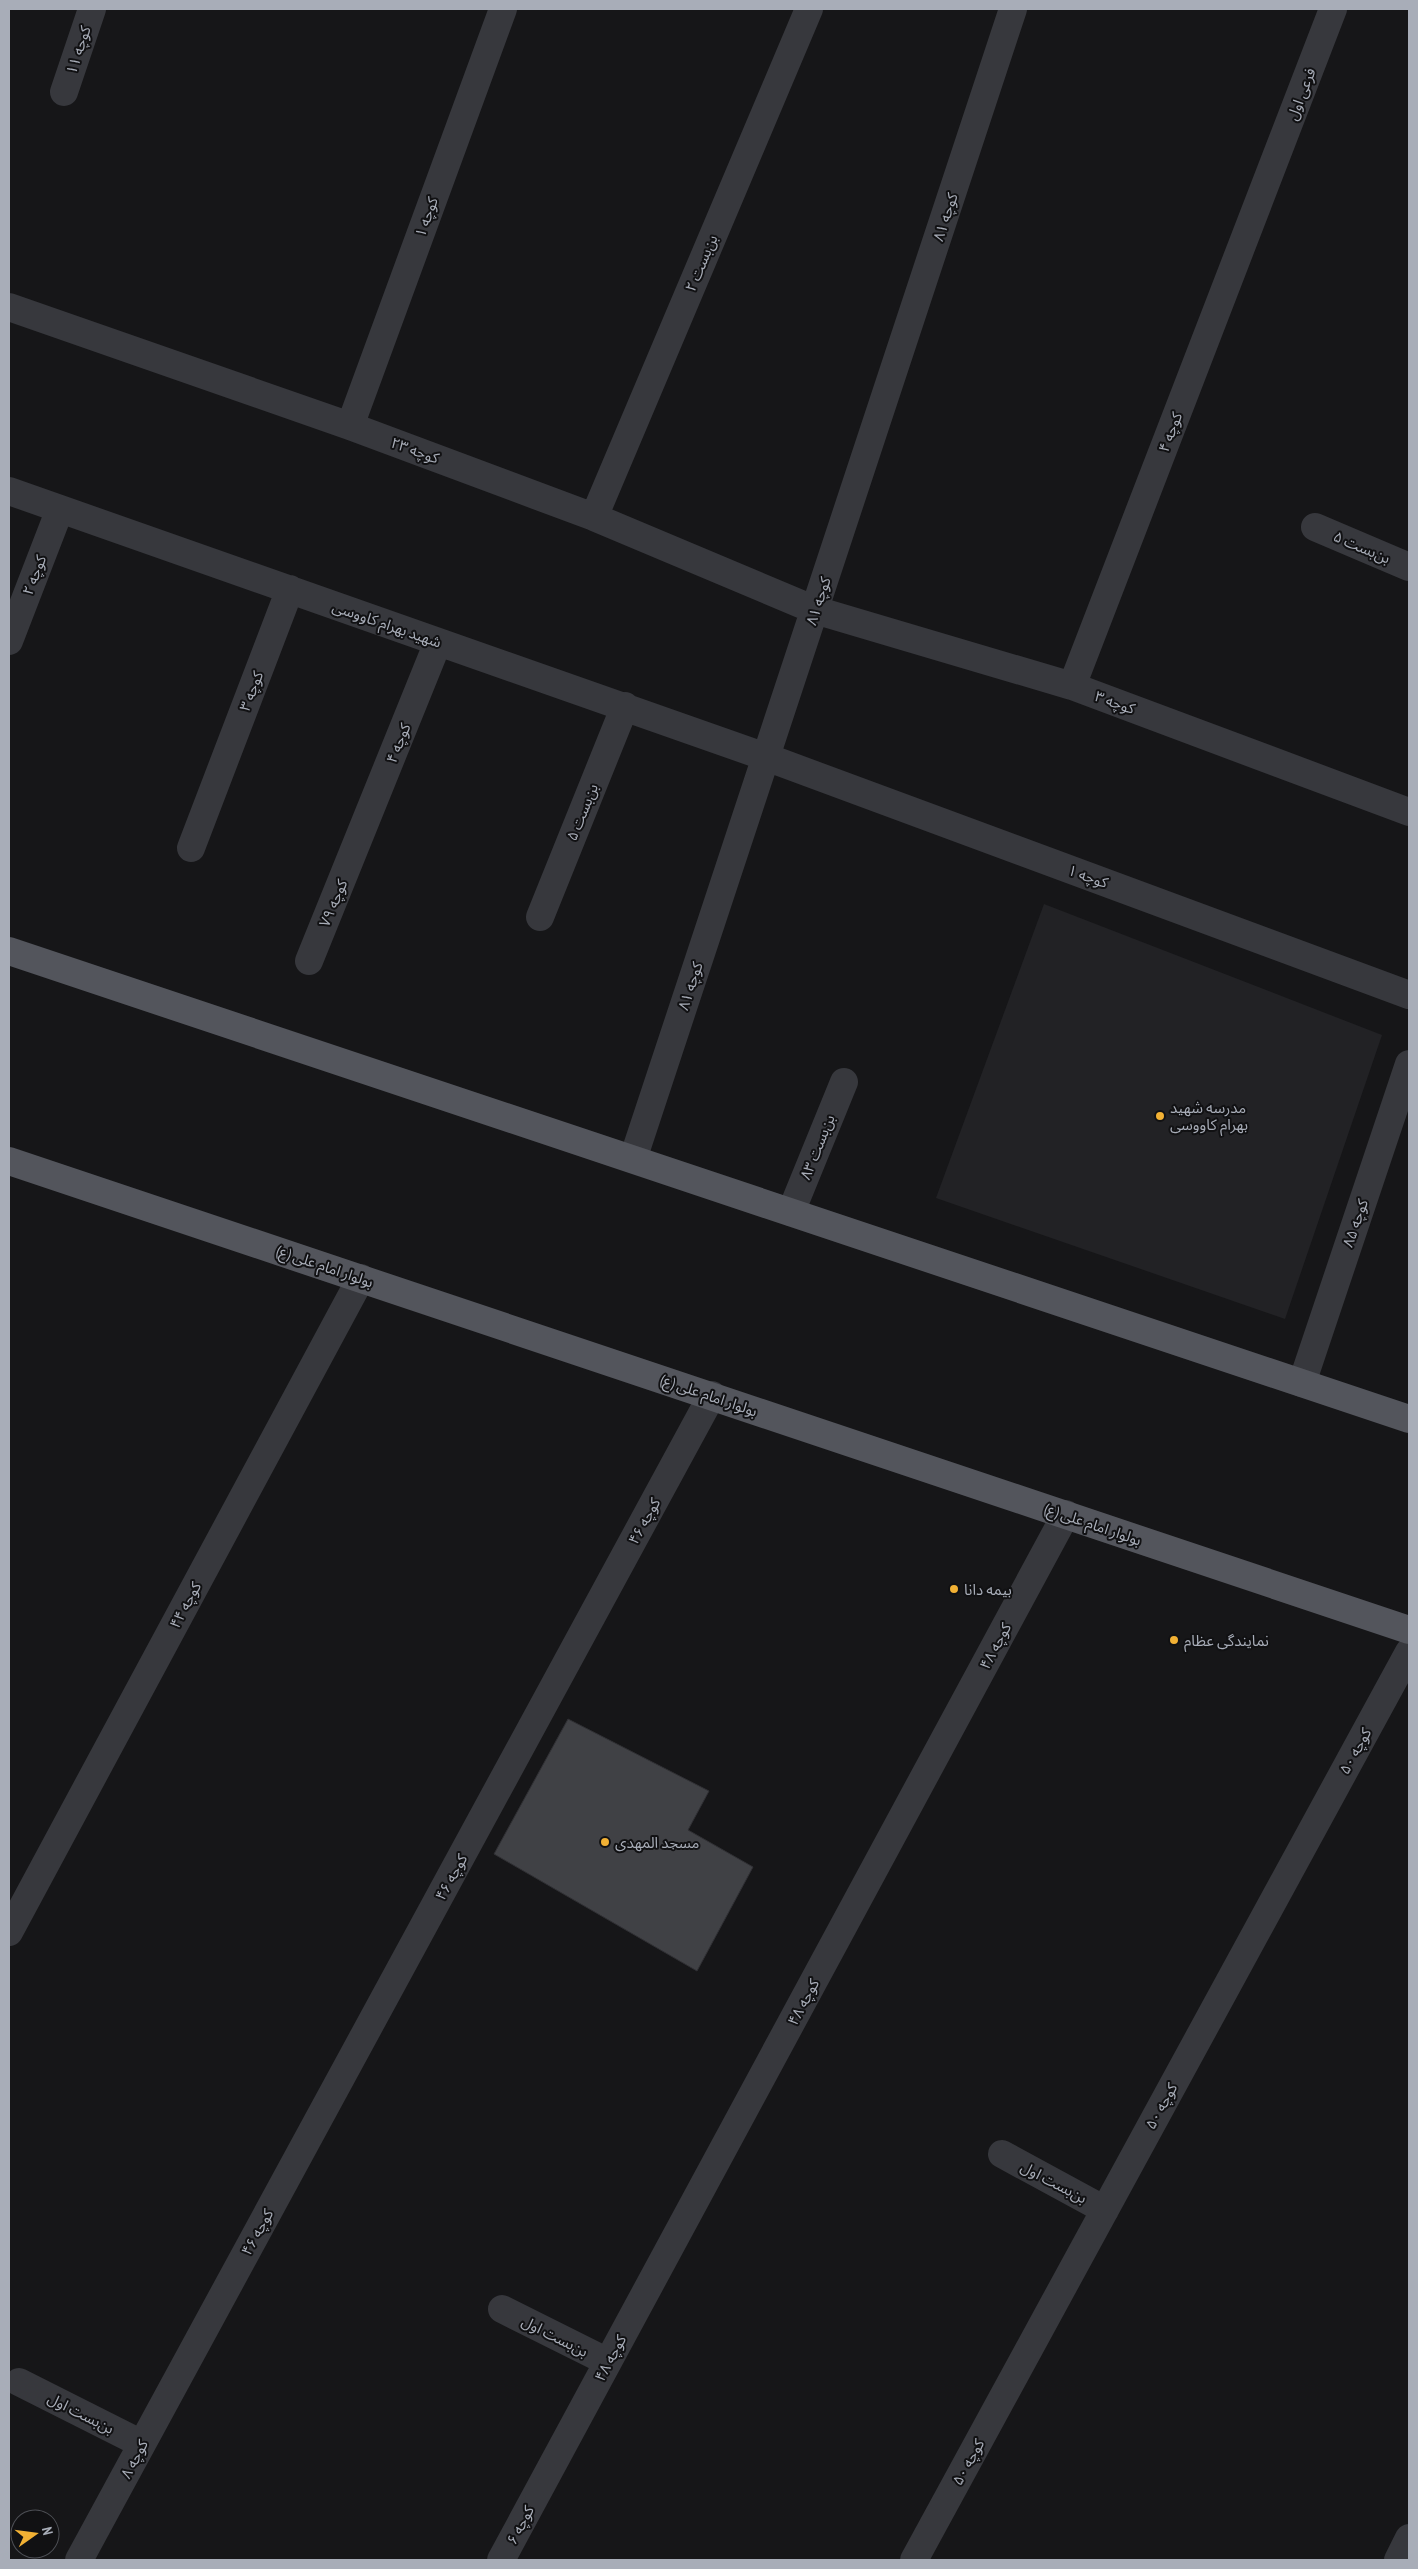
<svg xmlns="http://www.w3.org/2000/svg" width="1418" height="2569" viewBox="0 0 1418 2569" font-family="'PT Sans Narrow','Noto Sans Arabic',sans-serif">
  <rect width="100%" height="100%" fill="#161618"/>
  <path fill="#222225" d="M1044,904L1382,1035L1285,1319L936,1198Z"/>
  <path fill="#404145" stroke="#303034" d="M568,1719L709,1791L688,1830L753,1867L697,1971L494,1854Z"/>
  <g fill="none" stroke-linecap="round" stroke-linejoin="round">
    <path stroke="#37383d" stroke-width="28" d="M64,92L92,9
      M9,307L350,426L594,517L815,610L1072,686L1409,812
      M350,426L503,9
      M9,491L766,757L1409,995
      M594,517L809,9
      M1315,527L1409,567
      M9,641L60,509
      M1072,686L1333,9
      M191,848L290,589
      M540,917L625,706
      M309,961L438,642
      M633,1159L1013,9
      M791,1212L844,1082
      M1302,1383L1409,1064
      M9,1932L361,1278
      M1002,2154L1105,2210
      M502,2309L608,2362
      M19,2382L142,2444
      M79,2560L712,1395
      M501,2560L1066,1514
      M914,2560L1409,1652
      M1398,2560L1409,2538"/>
    <path stroke="#53555c" stroke-width="28" d="M9,951L1409,1419
      M9,1161L1409,1630"/>
  </g>
  <g fill="#f2b134" stroke="#111113" stroke-width="2">
    <circle cx="1160" cy="1116" r="5"/>
    <circle cx="954" cy="1589" r="5"/>
    <circle cx="1174" cy="1640" r="5"/>
    <circle cx="605" cy="1842" r="5"/>
  </g>
  <g text-anchor="middle" dominant-baseline="central" stroke-width="4" stroke-linejoin="round" paint-order="stroke">
    <g font-size="15" fill="#a8adb8" stroke="#111113">
      <text transform="translate(78 50) rotate(-72)">کوچه ۱۱</text>
      <text transform="translate(1301 94) rotate(-69)">فرعی اول</text>
      <text transform="translate(426 217) rotate(-70)">کوچه ۱</text>
      <text transform="translate(945 217) rotate(-72)">کوچه ۸۱</text>
      <text transform="translate(701 263) rotate(-67)">بن‌بست ۲</text>
      <text transform="translate(1170 432) rotate(-69)">کوچه ۴</text>
      <text transform="translate(415 450) rotate(20)">کوچه ۲۳</text>
      <text transform="translate(1362 547) rotate(23)">بن‌بست ۵</text>
      <text transform="translate(34 575) rotate(-69)">کوچه ۲</text>
      <text transform="translate(818 601) rotate(-72)">کوچه ۸۱</text>
      <text transform="translate(387 624) rotate(19)">شهید بهرام کاووسی</text>
      <text transform="translate(251 691) rotate(-69)">کوچه ۳</text>
      <text transform="translate(1115 702) rotate(20)">کوچه ۳</text>
      <text transform="translate(398 743) rotate(-68)">کوچه ۴</text>
      <text transform="translate(582 812) rotate(-68)">بن‌بست ۵</text>
      <text transform="translate(1088 876) rotate(20)">کوچه ۱</text>
      <text transform="translate(333 903) rotate(-67)">کوچه ۷۹</text>
      <text transform="translate(690 986) rotate(-72)">کوچه ۸۱</text>
      <text transform="translate(817 1147) rotate(-68)">بن‌بست ۸۳</text>
      <text transform="translate(1355 1223) rotate(-71)">کوچه ۸۵</text>
      <text transform="translate(325 1266) rotate(19)">بولوار امام علی (ع)</text>
      <text transform="translate(709 1395) rotate(19)">بولوار امام علی (ع)</text>
      <text transform="translate(644 1521) rotate(-61)">کوچه ۴۶</text>
      <text transform="translate(1093 1524) rotate(19)">بولوار امام علی (ع)</text>
      <text transform="translate(185 1605) rotate(-62)">کوچه ۴۴</text>
      <text transform="translate(995 1646) rotate(-62)">کوچه ۴۸</text>
      <text transform="translate(1355 1751) rotate(-61)">کوچه ۵۰</text>
      <text transform="translate(451 1877) rotate(-61)">کوچه ۴۶</text>
      <text transform="translate(803 2002) rotate(-62)">کوچه ۴۸</text>
      <text transform="translate(1161 2106) rotate(-61)">کوچه ۵۰</text>
      <text transform="translate(1054 2182) rotate(28)">بن‌بست اول</text>
      <text transform="translate(257 2232) rotate(-61)">کوچه ۴۶</text>
      <text transform="translate(555 2336) rotate(27)">بن‌بست اول</text>
      <text transform="translate(610 2358) rotate(-62)">کوچه ۴۸</text>
      <text transform="translate(81 2413) rotate(27)">بن‌بست اول</text>
      <text transform="translate(134 2459) rotate(-62)">کوچه ۸</text>
      <text transform="translate(968 2462) rotate(-61)">کوچه ۵۰</text>
      <text transform="translate(520 2525) rotate(-62)">کوچه ۶</text>
    </g>
    <g font-size="15" fill="#a8adb8" stroke="#111113" text-anchor="start">
      <text x="1170" y="1107">مدرسه شهید<tspan x="1170" dy="17">بهرام کاووسی</tspan></text>
      <text x="964" y="1589">بیمه دانا</text>
      <text x="1184" y="1640">نمایندگی عظام</text>
      <text x="615" y="1842">مسجد المهدی</text>
    </g>
  </g>
  <rect width="1418" height="2569" fill="none" stroke="#a8adb8" stroke-width="20"/>
  <g transform="translate(35 2534) rotate(76)"><circle r="24" fill="#111113" stroke="#4d4f55"/>
  <path d="M0-4L9 19L0 12L-9 19Z" fill="#f2b134"/>
  <text y="-8" font-size="14" font-weight="bold" text-anchor="middle" fill="#a8adb8">N</text>
  </g>
</svg>
